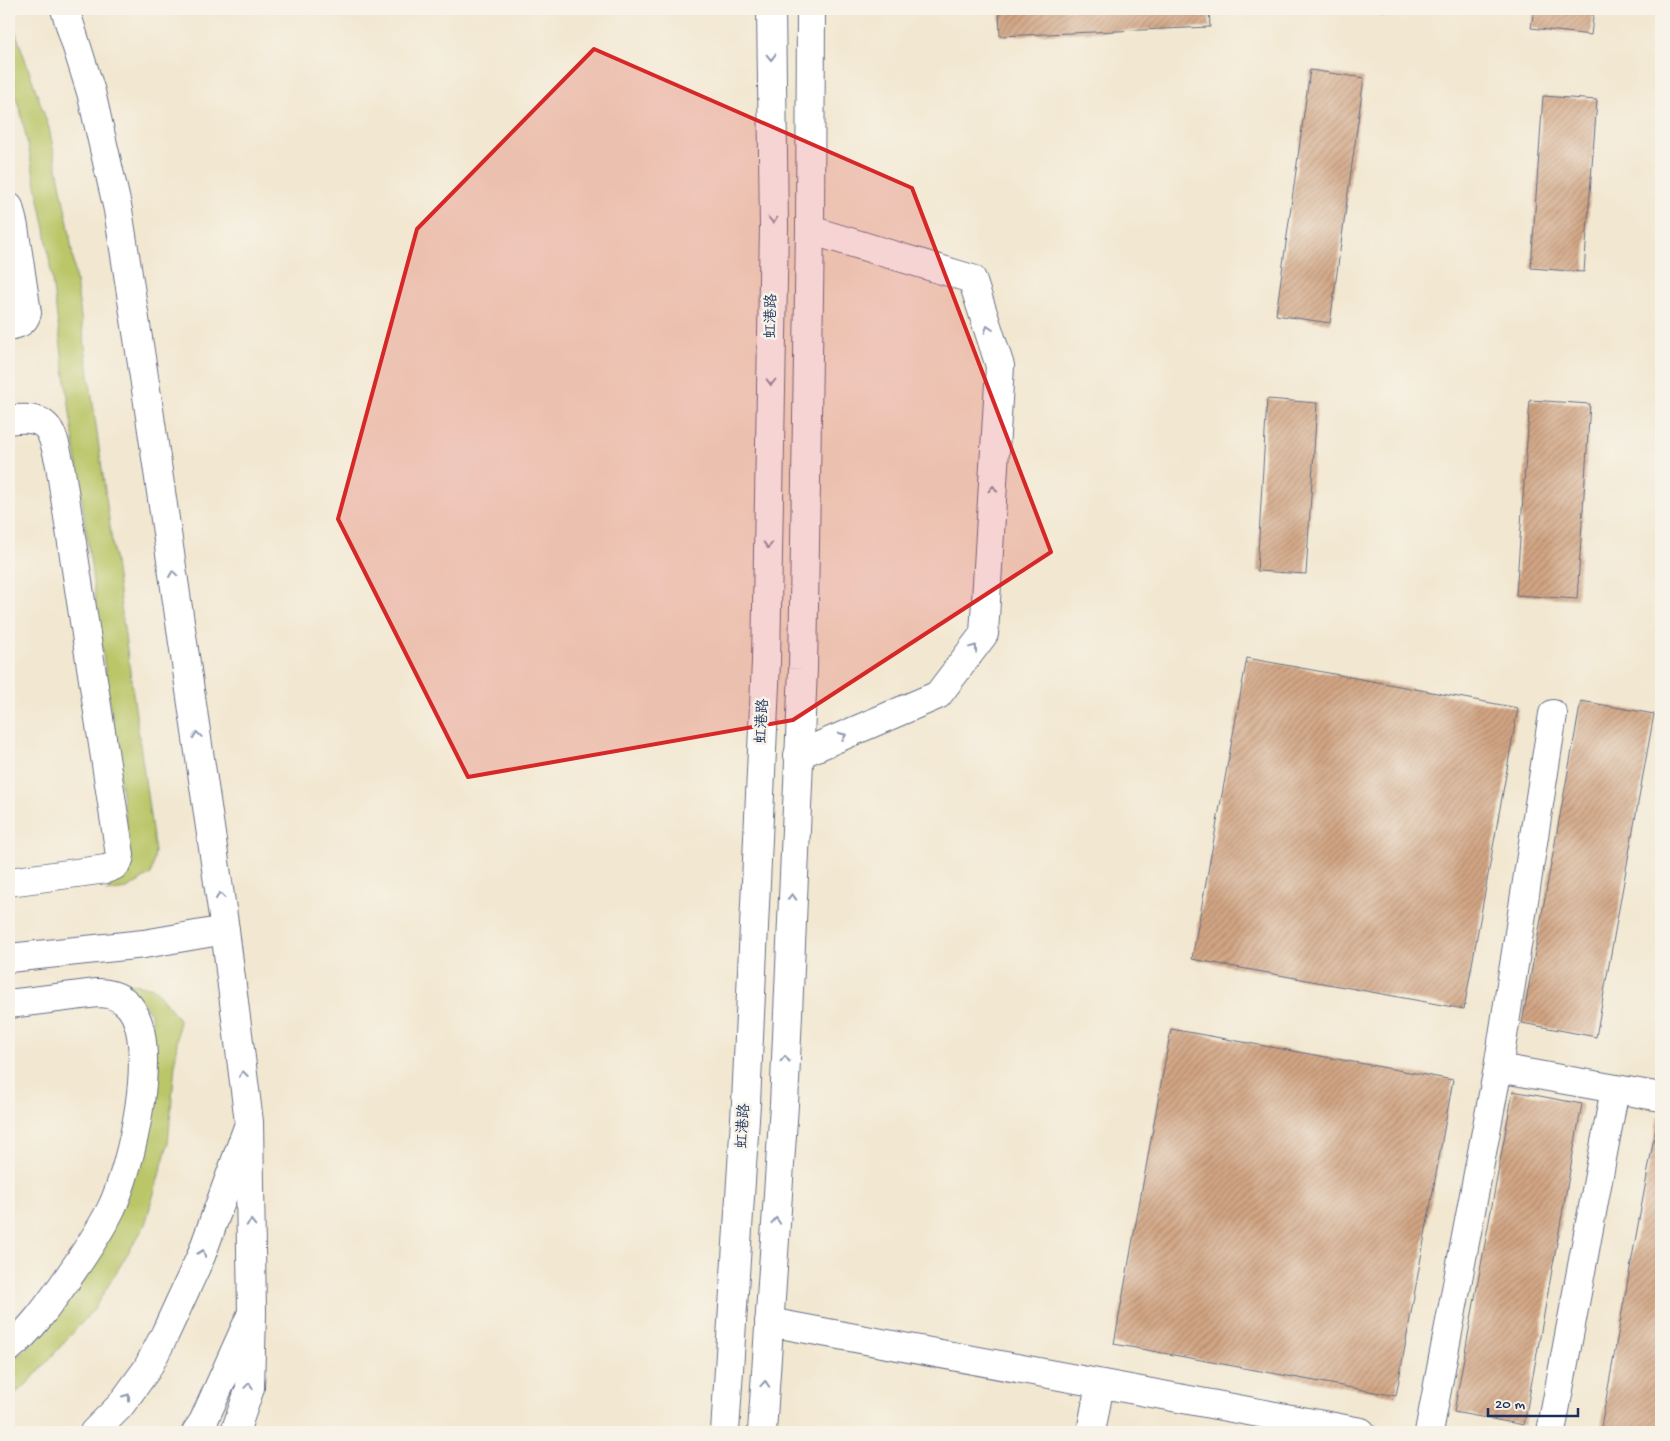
<svg xmlns="http://www.w3.org/2000/svg" width="1670" height="1441" viewBox="0 0 1670 1441" font-family="'Gochi Hand','LXGW WenKai TC',sans-serif">
  <defs>
    <pattern id="building-hatch" width="6" height="6" patternUnits="userSpaceOnUse" patternTransform="scale(1.25)"><rect width="6" height="6" fill="#d2a583"/><path d="M-1 1l2-2M0 6l6-6M5 7l2-2" fill="none" stroke="#aa876e"/></pattern>
  </defs>
  <rect width="100%" height="100%" fill="#f7f3e8"/>
  <filter id="ink" filterUnits="userSpaceOnUse"><feTurbulence type="fractalNoise" baseFrequency=".02" numOctaves="2"/><feDisplacementMap in="SourceGraphic" scale="10" xChannelSelector="R" yChannelSelector="G"/><feConvolveMatrix kernelMatrix="1 2 1 2 8 2 1 2 1" color-interpolation-filters="sRGB"/></filter>
  <filter id="wash" filterUnits="userSpaceOnUse"><feTurbulence type="fractalNoise" baseFrequency=".0096" numOctaves="4" result="noise"/><feDisplacementMap in="SourceGraphic" scale="20" xChannelSelector="R" yChannelSelector="G"/><feGaussianBlur stdDeviation="1.12" result="paint"/><feColorMatrix in="noise" values="0 0 0 0 0 0 0 0 0 0 0 0 0 0 0 0 0 1.4 0 .05"/><feComposite in="paint" operator="in"/></filter>
  <g filter="url(#wash)">
    <rect width="100%" height="100%" fill="#f2e7d0"/>
    <path fill="#bac667" stroke="#6a7a62" d="M9,13L49,128L68,223L155,852L151,874L127,889L106,892L131,860L45,229L21,113L9,77Z
      M125,982L154,988L179,1019L168,1144L145,1225L94,1309L28,1383L9,1399V1364L49,1328L102,1243L153,1046L151,1013Z"/>
    <g id="blocks">
      <path fill="url(#building-hatch)" d="M999,9H1209L1210,27L1000,36Z
        M1374,9H1387V11L1374,10Z
        M1534,9H1594L1591,35L1531,28Z
        M1310,70L1364,78L1330,323L1276,315Z
        M1543,96L1597,100L1584,272L1531,268Z
        M1267,399L1317,403L1306,574L1257,571Z
        M1530,400L1590,404L1577,599L1516,595Z
        M1247,658L1518,708L1464,1009L1192,959Z
        M1581,701L1654,714L1596,1037L1522,1023Z
        M1171,1029L1453,1080L1396,1396L1114,1344Z
        M1513,1091L1582,1104L1524,1425L1454,1412Z
        M1658,1116H1661V1432H1600Z"/>
    </g>
  </g>
  <g filter="url(#ink)">
    <use href="#blocks" fill-opacity="0" stroke="#666f86" stroke-width="1"/>
    <g fill="none" stroke-linecap="round" stroke-linejoin="round">
      <g stroke="#666f86" stroke-width="30">
        <path id="minor" d="M9,207L14,227L27,313C24,323 18,324 9,326
          M9,420C51,414 52,431 60,465L120,855C119,864 115,866 106,869L9,882
          M798,755L938,695L984,634L1000,366L972,279L810,230
          M9,958L144,944L225,930
          M9,1004L97,993C110,993 121,996 130,1007C160,1045 131,1168 111,1209C98,1235 81,1259 65,1282C48,1306 31,1330 9,1348
          M1498,1068L1661,1097
          M769,1322L1361,1432
          M94,1432L120,1406L147,1369L165,1334L201,1256L249,1124
          M196,1432L203,1422L252,1313
          M1091,1432L1100,1384
          M1429,1432L1498,1068L1553,714
          M1551,1432L1615,1089"/>
      </g>
      <g stroke="#666f86" stroke-width="30">
        <path id="major" d="M65,9L91,92L118,210L147,396L225,930L249,1122L252,1313L250,1388L235,1432"/>
      </g>
      <g stroke="#666f86" stroke-width="30">
        <path id="highway" d="M725,1432L746,1103L766,662L774,226L771,9
          M762,1432L784,1105L803,669L810,230L811,9"/>
      </g>
      <use href="#minor" stroke="#fff" stroke-width="28"/>
      <use href="#major" stroke="#fff" stroke-width="28"/>
      <use href="#highway" stroke="#fff" stroke-width="28"/>
    </g>
    <defs><path id="oneway-chevron" d="M-2-3.5L2.5 0L-2 3.5" fill="none" stroke-width="1.6" stroke-linecap="round" stroke-linejoin="round" transform="scale(1.25)"/></defs>
    <g stroke="#8d97ae">
      <use href="#oneway-chevron" transform="translate(771 57) rotate(89)"/>
      <use href="#oneway-chevron" transform="translate(773 220) rotate(90)"/>
      <use href="#oneway-chevron" transform="translate(988 329) rotate(-108)"/>
      <use href="#oneway-chevron" transform="translate(771 382) rotate(91)"/>
      <use href="#oneway-chevron" transform="translate(993 489) rotate(-87)"/>
      <use href="#oneway-chevron" transform="translate(768 545) rotate(91)"/>
      <use href="#oneway-chevron" transform="translate(173 574) rotate(-98)"/>
      <use href="#oneway-chevron" transform="translate(974 648) rotate(-53)"/>
      <use href="#oneway-chevron" transform="translate(197 735) rotate(-98)"/>
      <use href="#oneway-chevron" transform="translate(843 736) rotate(-23)"/>
      <use href="#oneway-chevron" transform="translate(220 896) rotate(-98)"/>
      <use href="#oneway-chevron" transform="translate(792 897) rotate(-88)"/>
      <use href="#oneway-chevron" transform="translate(785 1059) rotate(-88)"/>
      <use href="#oneway-chevron" transform="translate(243 1074) rotate(-97)"/>
      <use href="#oneway-chevron" transform="translate(776 1221) rotate(-86)"/>
      <use href="#oneway-chevron" transform="translate(251 1223) rotate(-91)"/>
      <use href="#oneway-chevron" transform="translate(202 1253) rotate(-69)"/>
      <use href="#oneway-chevron" transform="translate(765 1384) rotate(-86)"/>
      <use href="#oneway-chevron" transform="translate(249 1386) rotate(-82)"/>
      <use href="#oneway-chevron" transform="translate(127 1397) rotate(-54)"/>
    </g>
  </g>
  <path fill="#d62828" fill-opacity="0.2" stroke="#d62828" stroke-width="4" stroke-linejoin="round" d="M594,49L912,188L1051,552L793,720L468,777L338,519L417,229Z"/>
  <g text-anchor="middle" dominant-baseline="central" stroke-width="5" stroke-linejoin="round" paint-order="stroke">
    <g font-size="15" fill="#1b2f5e" stroke="#f7f3e8">
      <text transform="translate(772 316) rotate(-89)">虹港路</text>
      <text transform="translate(763 721) rotate(-87)">虹港路</text>
      <text transform="translate(744 1126) rotate(-86)">虹港路</text>
    </g>
  </g>
  <rect width="1670" height="1441" fill="none" stroke="#f7f3e8" stroke-width="30"/>
  <path d="M1488 1408v8h90v-8" fill="none" stroke="#1b2f5e" stroke-width="2.5"/>
  <text x="1495" y="1408" font-size="15" fill="#1b2f5e" stroke="#f7f3e8" stroke-width="4" paint-order="stroke">20 m</text>
</svg>
